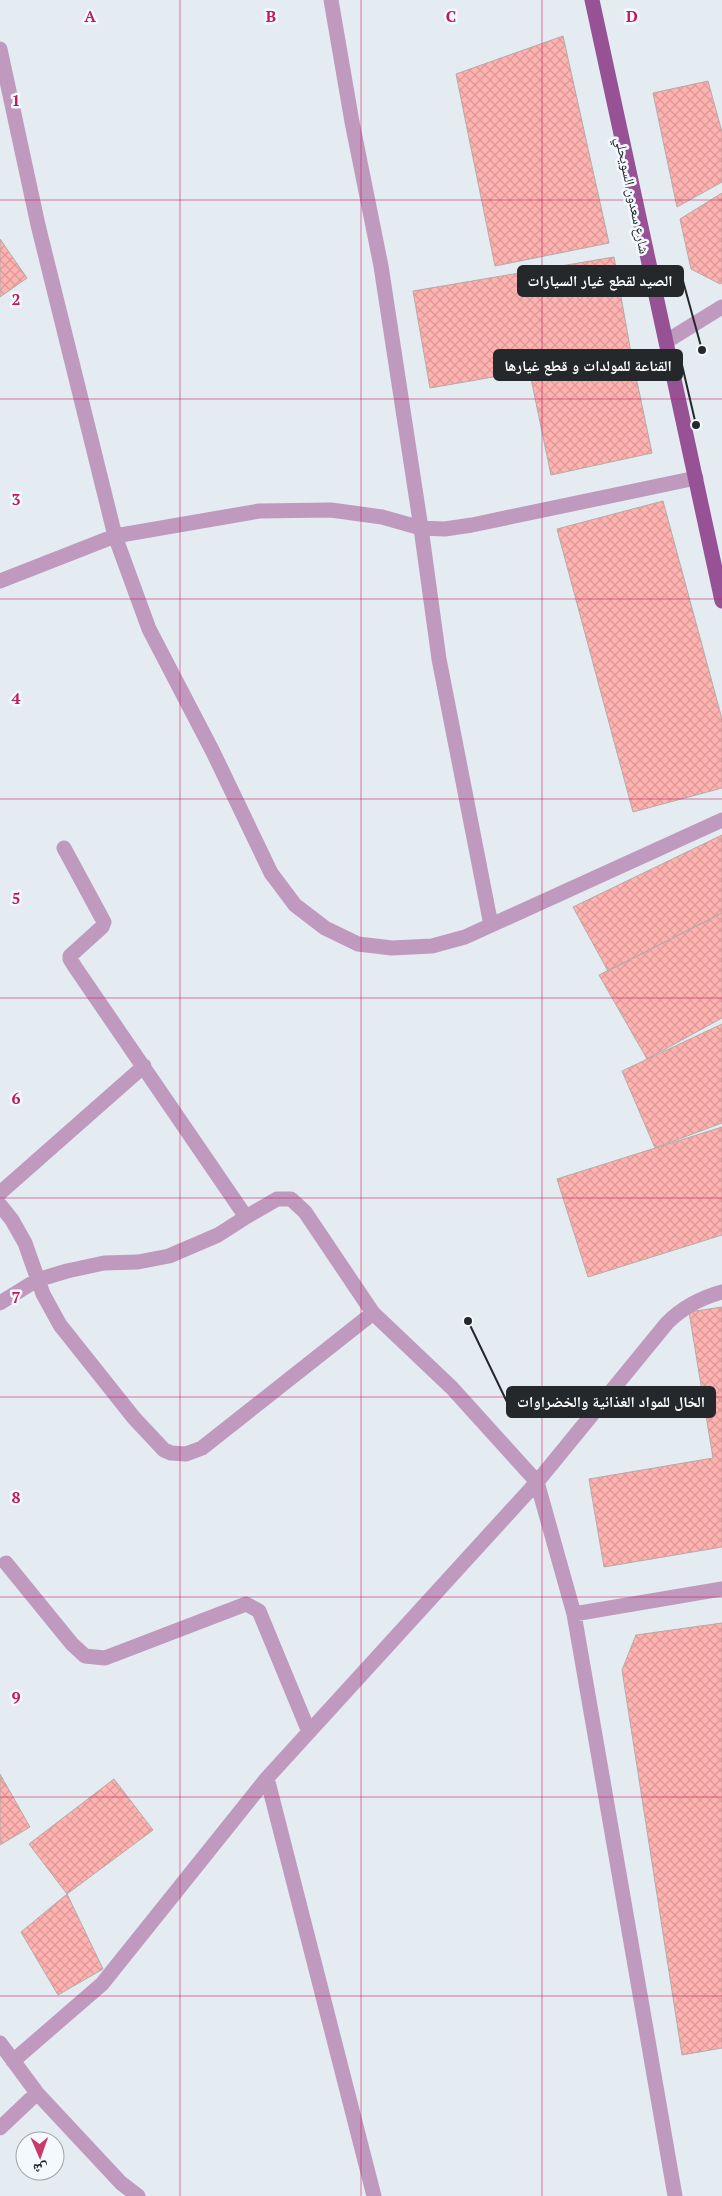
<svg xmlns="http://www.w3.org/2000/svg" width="722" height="2196" viewBox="0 0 722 2196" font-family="'PT Serif','Noto Naskh Arabic',serif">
  <defs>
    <pattern id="building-cross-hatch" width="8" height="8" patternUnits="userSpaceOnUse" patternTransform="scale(1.25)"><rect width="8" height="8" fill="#ffb2af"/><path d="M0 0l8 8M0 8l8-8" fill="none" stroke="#da9997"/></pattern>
  </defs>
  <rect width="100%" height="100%" fill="#e4ecf2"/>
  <path fill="url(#building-cross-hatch)" stroke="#b4abaa" d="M563,36L609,243L495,266L456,74Z
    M708,81L722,132V182L677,207L653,93Z
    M722,193V283L720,284L691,269L680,219Z
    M0,239L27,278L0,297Z
    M614,257L631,353L430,388L413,291Z
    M631,353L652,453L551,475L530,374Z
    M663,501L722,719V788L633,812L557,529Z
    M722,835V913L608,971L573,907Z
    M722,913V1018L647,1059L599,975Z
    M722,1024V1123L655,1148L622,1071Z
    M722,1127V1235L588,1277L557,1179Z
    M722,1307V1547L604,1567L589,1479L713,1458L689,1312Z
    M722,1623V2048L682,2055L622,1670L636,1635Z
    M0,1774L30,1827L0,1845Z
    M114,1779L153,1830L67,1894L29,1844Z
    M67,1894L103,1969L58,1995L21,1932Z"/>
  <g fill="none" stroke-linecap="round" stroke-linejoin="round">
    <path stroke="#c099be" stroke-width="15" d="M331,0L352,122L381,266L421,528L439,659L491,925
      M0,49L38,225L115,536L149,629L213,752L271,873L295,905L325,928L358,944L392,948L432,946L465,937L722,820
      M667,341L722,307
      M0,581L115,536L259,511L331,510L382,517L421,528L445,529L472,525L696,478
      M64,848L104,922L102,927L70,956V959L75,967L246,1217L277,1199H291L305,1212L373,1313
      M0,1193L144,1066
      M0,1205L12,1220L25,1243L43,1294L60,1325L134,1418L164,1450L171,1453L186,1454L202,1448L373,1313L452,1388L537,1482L574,1614L675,2196
      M0,1303L37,1280L67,1271L104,1263L138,1262L169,1256L218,1235L246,1217
      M6,1563L72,1644L85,1656L105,1658L246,1604L259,1611L309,1732
      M574,1614L722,1589
      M267,1778L374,2196
      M0,2043L37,2093L121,2183L138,2196
      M13,2061L102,1984L267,1778L537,1482L667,1323C683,1307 700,1298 722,1292
      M0,2128L37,2093"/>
    <path stroke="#975295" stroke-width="15" d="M592,0C634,201 680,401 722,601"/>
  </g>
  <path fill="none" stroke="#c2185b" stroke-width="1" stroke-opacity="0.55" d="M180,0V2196M361,0V2196M542,0V2196M0,200H722M0,399H722M0,599H722M0,799H722M0,998H722M0,1198H722M0,1397H722M0,1597H722M0,1797H722M0,1996H722"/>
  <g text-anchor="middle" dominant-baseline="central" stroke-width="5" stroke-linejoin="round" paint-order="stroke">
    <g font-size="14" fill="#25282a" stroke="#f3f9fe">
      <text transform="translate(633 195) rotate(78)">شارع سعدون السويحلي</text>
    </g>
  </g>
  <g font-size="16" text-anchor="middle" font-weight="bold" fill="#c2185b" stroke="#f3f9fe" stroke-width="5" stroke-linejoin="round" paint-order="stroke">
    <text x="90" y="22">A</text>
    <text x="271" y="22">B</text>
    <text x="451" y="22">C</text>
    <text x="632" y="22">D</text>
    <text x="16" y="106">1</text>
    <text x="16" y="305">2</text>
    <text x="16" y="505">3</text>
    <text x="16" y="704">4</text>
    <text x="16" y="904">5</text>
    <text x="16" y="1104">6</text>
    <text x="16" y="1303">7</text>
    <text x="16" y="1503">8</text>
    <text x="16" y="1703">9</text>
  </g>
  <path fill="none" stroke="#25282a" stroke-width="2" d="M702 350L683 281M696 425L682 365M468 1321L507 1402"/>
  <g fill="#25282a" stroke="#f3f9fe" stroke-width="2">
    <circle cx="702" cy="350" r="5"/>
    <circle cx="696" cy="425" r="5"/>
    <circle cx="468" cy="1321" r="5"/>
  </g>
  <g fill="#25282a" stroke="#25282a" stroke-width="2">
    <rect x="518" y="266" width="165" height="30" rx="5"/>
    <rect x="494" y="350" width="188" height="30" rx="5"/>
    <rect x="507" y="1387" width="208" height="30" rx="5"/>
  </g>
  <g font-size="15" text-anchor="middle" font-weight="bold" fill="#fff">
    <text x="600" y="286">الصيد لقطع غيار السيارات</text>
    <text x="588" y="371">القناعة للمولدات و قطع غيارها</text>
    <text x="611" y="1407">الخال للمواد الغذائية والخضراوات</text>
  </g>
  <g transform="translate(40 2156) rotate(178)"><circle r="24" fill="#f3f9fe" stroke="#a1a5a9"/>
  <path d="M0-4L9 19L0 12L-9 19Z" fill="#c73b6c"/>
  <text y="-8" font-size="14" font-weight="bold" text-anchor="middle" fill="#25282a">ش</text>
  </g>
</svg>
